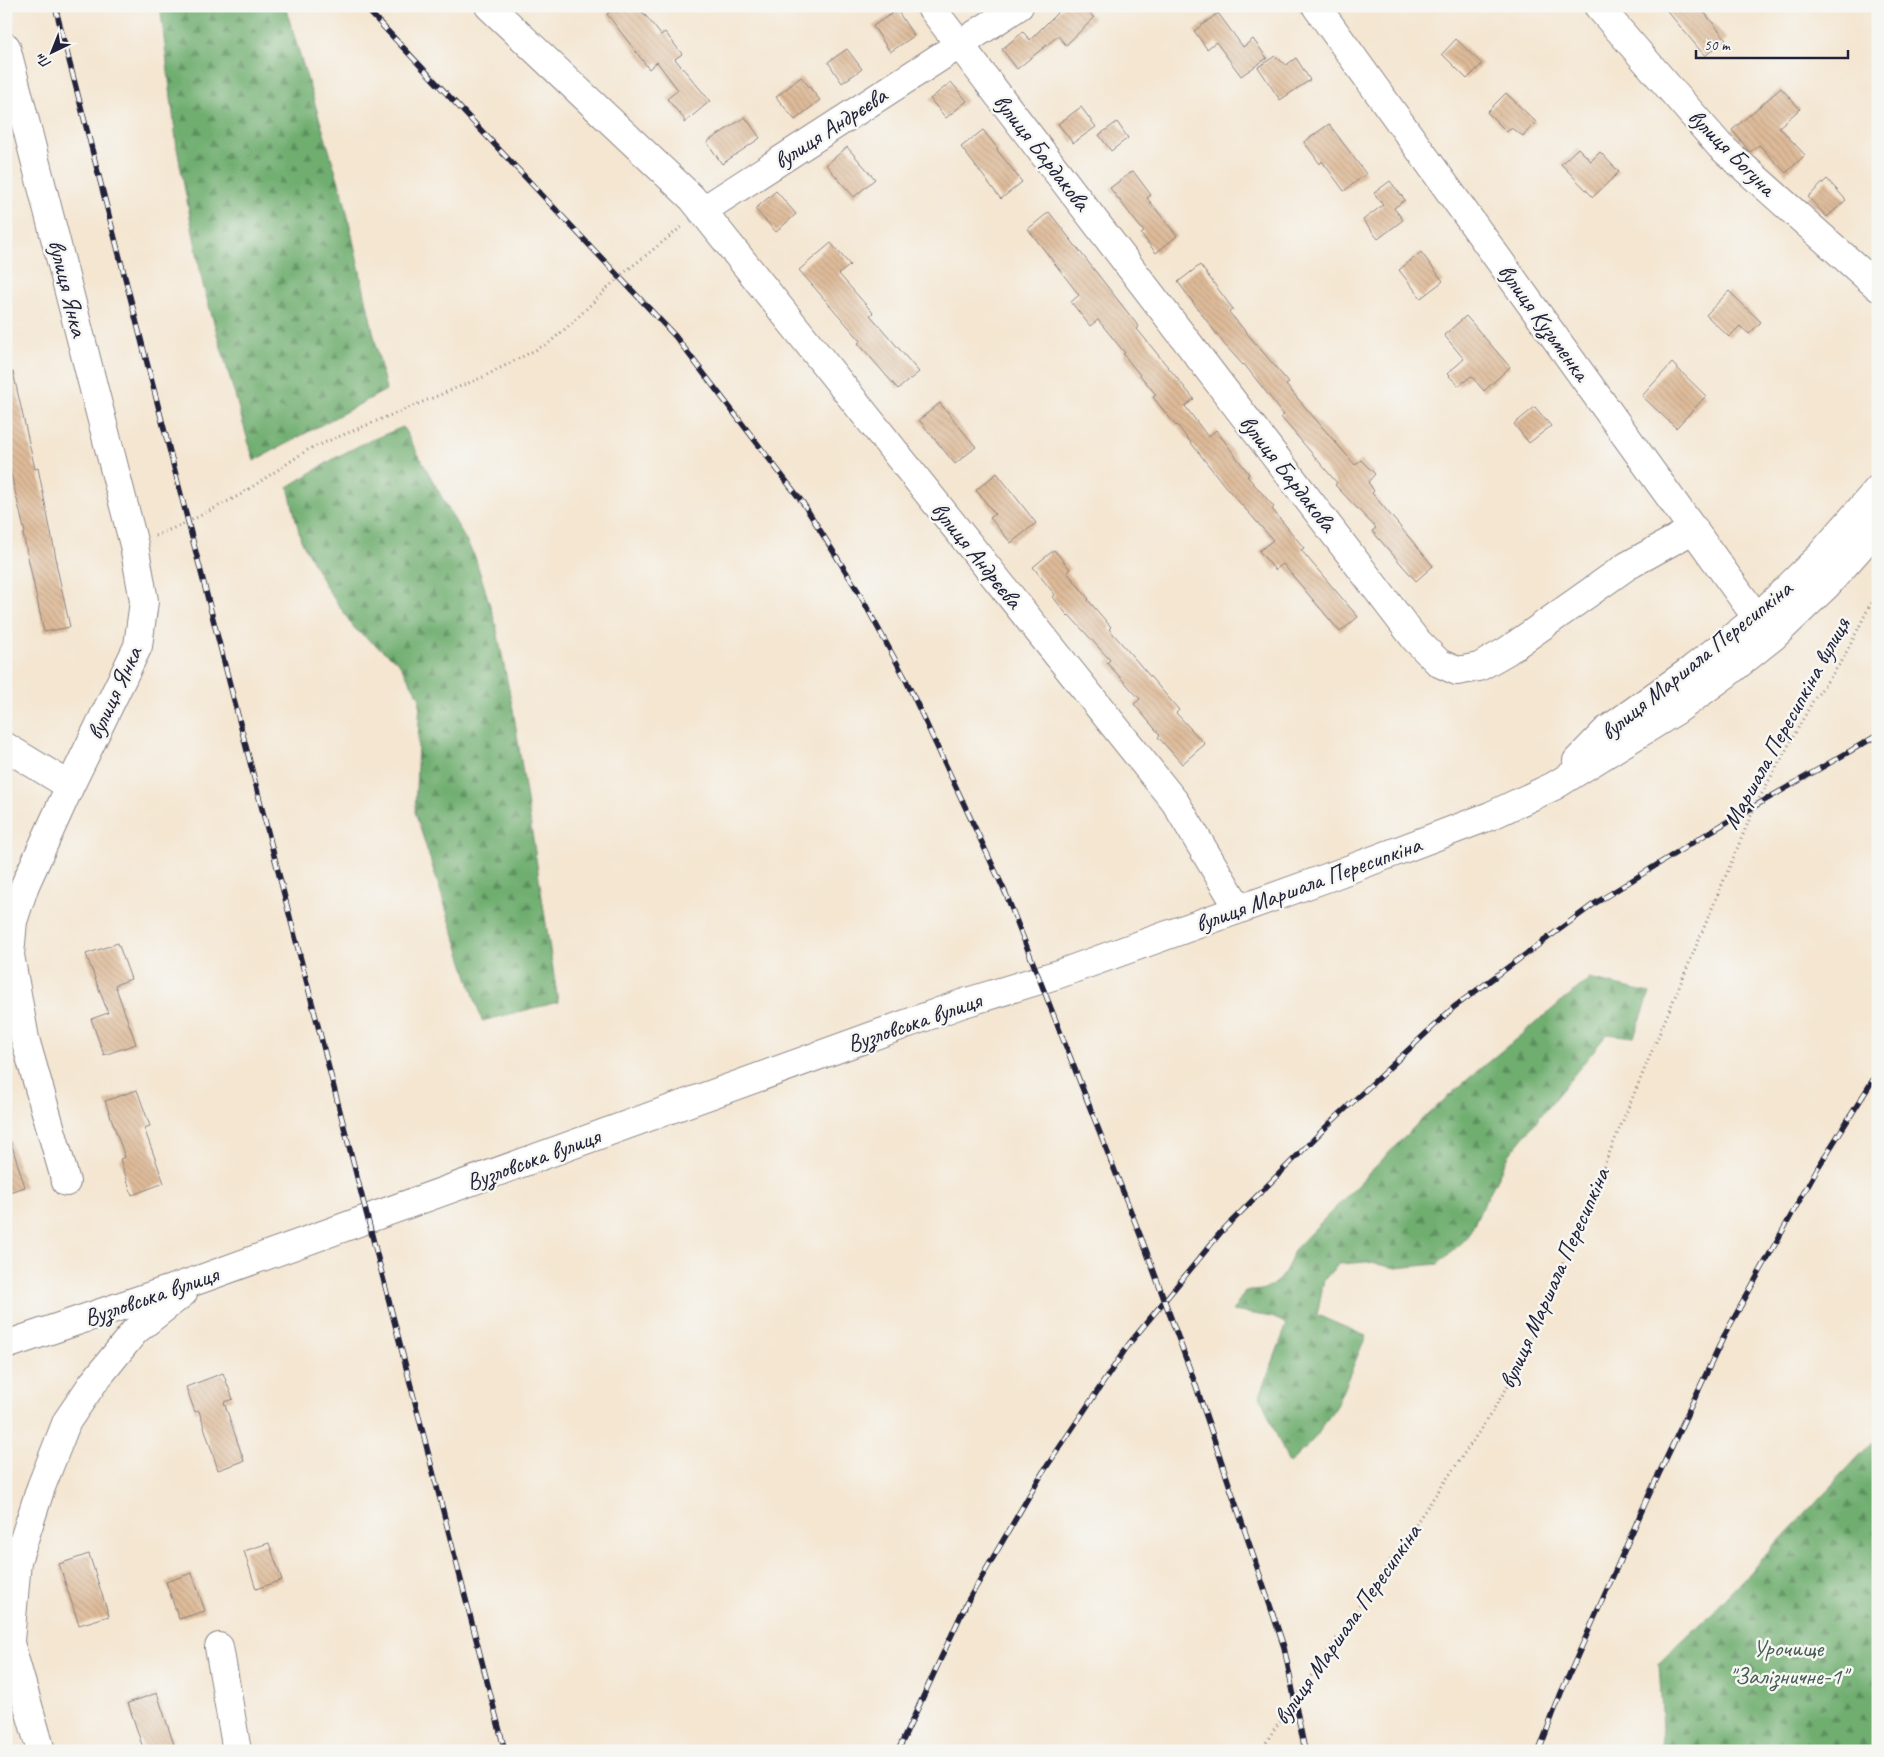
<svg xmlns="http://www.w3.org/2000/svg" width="1884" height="1757" viewBox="0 0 1884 1757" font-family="Caveat,sans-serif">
  <defs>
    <pattern id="forest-firs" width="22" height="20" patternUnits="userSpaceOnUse" patternTransform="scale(1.25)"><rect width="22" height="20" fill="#6fae70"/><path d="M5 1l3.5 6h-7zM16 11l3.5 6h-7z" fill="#5b8d5d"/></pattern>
    <pattern id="building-back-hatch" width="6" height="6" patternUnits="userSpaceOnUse" patternTransform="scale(1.25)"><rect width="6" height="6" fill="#debb99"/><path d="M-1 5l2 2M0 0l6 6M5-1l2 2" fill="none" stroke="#bea085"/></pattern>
  </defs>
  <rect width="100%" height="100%" fill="#f6f6f2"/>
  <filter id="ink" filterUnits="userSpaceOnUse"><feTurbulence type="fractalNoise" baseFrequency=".02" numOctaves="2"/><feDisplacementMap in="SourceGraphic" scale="10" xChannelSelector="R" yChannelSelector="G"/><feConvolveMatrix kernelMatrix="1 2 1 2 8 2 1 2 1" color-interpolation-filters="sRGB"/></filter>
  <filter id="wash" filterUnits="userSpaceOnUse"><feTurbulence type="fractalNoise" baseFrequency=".0096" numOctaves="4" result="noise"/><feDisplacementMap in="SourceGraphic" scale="20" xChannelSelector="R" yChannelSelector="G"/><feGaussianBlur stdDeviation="1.12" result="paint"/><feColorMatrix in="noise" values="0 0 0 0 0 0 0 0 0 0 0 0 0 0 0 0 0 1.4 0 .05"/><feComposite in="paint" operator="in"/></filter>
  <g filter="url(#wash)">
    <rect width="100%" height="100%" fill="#f4e6d1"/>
    <path fill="url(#forest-firs)" stroke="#486856" d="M164,6H285L344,199L386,390L254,461L203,285L177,148L161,12Z
      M403,427L475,557L496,625L514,715L558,1002L482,1021L415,812L420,698L399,663L355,629L326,587L301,540L288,487L335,458L364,443Z
      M1589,979L1650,993L1634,1037L1607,1034L1509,1155L1466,1239L1438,1264L1396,1268L1367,1262L1338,1264L1324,1280L1317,1315L1366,1336L1337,1404L1316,1437L1289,1464L1260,1396L1287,1324L1272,1317L1233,1311L1245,1291C1251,1291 1259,1291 1264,1289C1282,1283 1289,1266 1294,1250L1419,1122L1482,1067Z
      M1878,1436V1751H1660L1663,1730L1659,1663L1714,1610Z"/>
    <g id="blocks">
      <path fill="url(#building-back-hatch)" d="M616,6H638L661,35L665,32L682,54L675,59L710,101L684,123V119L667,99L678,90L657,62L649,69L607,14Z
        M1064,6H1083L1094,18L1066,45L1058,36L1017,69L1002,49L1023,32L1030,40Z
        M1663,6H1699L1726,39L1705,56Z
        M897,10L914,36L890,52L873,26Z
        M1218,13L1243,47L1253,39L1267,58L1241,76L1216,42L1207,49L1194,31Z
        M1456,39L1482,64L1467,79L1442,54Z
        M847,49L862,69L842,83L828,62Z
        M1275,56L1286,65L1296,58L1310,80L1280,100L1258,67Z
        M801,77L820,100L795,120L776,97Z
        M951,82L967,101L946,118L930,99Z
        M1781,88L1800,109L1779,127L1805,155L1786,173L1759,145L1750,152L1732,130Z
        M1506,93L1536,122L1523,136L1511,128L1507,132L1487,112Z
        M1081,107L1096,127L1073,143L1058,124Z
        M745,117L760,138L722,164L707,142Z
        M1117,122L1128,138L1111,151L1099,135Z
        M1329,124L1366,174L1344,191L1322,161L1320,164L1304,142Z
        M983,130L998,149L997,150L1022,182L1001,199L961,147Z
        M847,147L875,179L854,197L826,165Z
        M1578,148L1591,161L1600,152L1619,172L1593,197L1561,164Z
        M1133,171L1151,195L1147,198L1177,236L1156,253L1141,234L1144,232L1110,188Z
        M1827,179L1846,200L1827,217L1808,197Z
        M1390,181L1405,200L1394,208L1403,220L1378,239L1363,220L1383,205L1374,193Z
        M776,191L796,214L776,232L755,209Z
        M1049,212L1139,327L1137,329L1194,399L1185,406L1208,437L1216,430L1249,474L1247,476L1274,507L1272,509L1304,548L1301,550L1358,617L1340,632L1283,564L1275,570L1259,551L1273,540L1224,485L1177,425L1176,426L1153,397L1156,395L1123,354L1125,353L1098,320L1090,326L1071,302L1079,295L1028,229Z
        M831,243L850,265L839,274L873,313L870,315L919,372L898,389L858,343L861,341L799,270Z
        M1421,252L1443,281L1421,298L1399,270Z
        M1200,265L1233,309L1229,312L1289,383L1286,385L1355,465L1361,460L1375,474L1368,482L1374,491L1372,493L1433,566L1416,581L1372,531L1376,528L1335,485L1337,483L1281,417L1284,415L1244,364L1243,365L1224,344L1178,282Z
        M1729,291L1761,322L1749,334L1740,326L1729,337L1706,315Z
        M1466,316L1510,367L1484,391L1471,376L1459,386L1447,374L1464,359L1444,335Z
        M1672,363L1706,396L1676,428L1642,396Z
        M6,372H13L35,469L38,468L57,563H56L70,627L44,632L23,534L25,533L6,453Z
        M940,403L976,447L955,464L919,420Z
        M1535,407L1551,426L1529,443L1514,424Z
        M997,473L1036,523L1011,543L990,518L995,514L976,490Z
        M1054,550L1070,569L1067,572L1089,599L1088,600L1111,627L1109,629L1179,710L1176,713L1205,744L1182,764L1158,737L1160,735L1134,704L1140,699L1107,663L1110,660L1069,615L1068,616L1053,597L1055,595L1033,567Z
        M118,943L131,979L115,985L136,1044L104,1055L91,1019L108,1013L86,954Z
        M137,1090L150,1126L144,1128L164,1183L132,1195L120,1159L125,1157L105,1101Z
        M10,1140L25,1187L6,1193V1141Z
        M223,1373L233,1399L224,1402L244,1461L218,1470L199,1411L195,1412L186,1387Z
        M269,1543L282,1580L256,1589L244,1551Z
        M89,1554L109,1616L79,1625L59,1564Z
        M192,1573L205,1611L179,1619L166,1582Z
        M157,1693L176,1751H144L128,1703Z"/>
    </g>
  </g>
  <g filter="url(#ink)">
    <use href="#blocks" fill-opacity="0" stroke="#8b8486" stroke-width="1"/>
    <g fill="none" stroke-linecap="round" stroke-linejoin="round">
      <g stroke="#8b8486" stroke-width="30">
        <path id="minor" d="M489,6L692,198L1175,802L1239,909
          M930,6L1415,639L1439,663L1457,671L1479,667L1507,651L1627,566L1694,529
          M1316,6L1757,618L1774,635
          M1598,6L1720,146L1878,287
          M6,47L134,545L144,601L138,646L70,786L25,885L13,921L10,955L25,1039L66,1182
          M702,211L1019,6
          M6,747L70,786
          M219,1647L237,1751"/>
      </g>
      <g stroke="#8b8486" stroke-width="30">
        <path id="major" d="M1577,761L1606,731L1691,670L1757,618L1816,560L1878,489
          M6,1345L201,1279L961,1004L1059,974L1329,877L1490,816L1554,786L1677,710L1725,675L1774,636L1826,586L1878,527
          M6,1629L41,1751
          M10,1641L17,1561L41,1487L67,1421L93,1383L135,1331L183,1293"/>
      </g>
      <path stroke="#8b8486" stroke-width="3" stroke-dasharray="1 4" stroke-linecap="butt" d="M155,536L188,522L240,495L309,449L483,377L549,343L573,322L620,276L684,225
        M1261,1751L1273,1731L1481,1429L1505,1391L1527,1349L1755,806L1813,701L1842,661L1878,589"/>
      <use href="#minor" stroke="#fff" stroke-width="28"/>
      <use href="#major" stroke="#fff" stroke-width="28"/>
      <g stroke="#22223b" stroke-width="5.5">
        <path id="rail" d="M55,6L505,1751
          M364,6L675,336L803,503L858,591L904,676L1006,894L1146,1250L1196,1386L1284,1647L1305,1751
          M898,1751L966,1604L1043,1472L1129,1344L1221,1232L1327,1126L1454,1007L1594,904L1708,833L1878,735
          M1539,1751L1561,1693L1648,1497L1724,1336L1817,1169L1878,1072"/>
      </g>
      <use href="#rail" stroke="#f6f6f2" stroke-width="4" stroke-dasharray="11" stroke-linecap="butt"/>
    </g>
  </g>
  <g text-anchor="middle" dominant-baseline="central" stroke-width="5" stroke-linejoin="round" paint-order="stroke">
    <g font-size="24" fill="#22223b" stroke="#f6f6f2">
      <text transform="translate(830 128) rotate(-33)">вулиця Андрєєва</text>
      <text transform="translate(1042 152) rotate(52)">вулиця Бардакова</text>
      <text transform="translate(1732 152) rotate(45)">вулиця Богуна</text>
      <text transform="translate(68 288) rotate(76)">вулиця Янка</text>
      <text transform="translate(1544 322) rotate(54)">вулиця Кузьменка</text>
      <text transform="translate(1288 473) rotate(52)">вулиця Бардакова</text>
      <text transform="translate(977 555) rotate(51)">вулиця Андрєєва</text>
      <text transform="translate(1696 660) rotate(-39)">вулиця Маршала Пересипкіна</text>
      <text transform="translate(114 693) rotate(-65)">вулиця Янка</text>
      <text transform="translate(1786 723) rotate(-61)">Маршала Пересипкіна вулиця</text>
      <text transform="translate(1308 884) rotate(-20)">вулиця Маршала Пересипкіна</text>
      <text transform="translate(914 1022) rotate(-19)">Вузловська вулиця</text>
      <text transform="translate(533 1159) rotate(-20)">Вузловська вулиця</text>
      <text transform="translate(1554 1278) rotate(-66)">вулиця Маршала Пересипкіна</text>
      <text transform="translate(151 1296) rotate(-19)">Вузловська вулиця</text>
      <text transform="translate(1347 1624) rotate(-55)">вулиця Маршала Пересипкіна</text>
    </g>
    <g font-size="24" fill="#465d54" stroke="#f6f6f2">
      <text x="1788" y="1648">Урочище<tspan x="1788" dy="28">"Залізничне-1"</tspan></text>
    </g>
  </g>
  <rect width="1884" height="1757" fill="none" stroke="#f6f6f2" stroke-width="25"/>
  <g transform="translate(52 52) rotate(223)" stroke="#f6f6f2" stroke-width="4" paint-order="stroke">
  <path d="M0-4L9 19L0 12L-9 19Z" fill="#22223b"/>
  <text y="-8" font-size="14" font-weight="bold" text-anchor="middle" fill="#22223b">Пн</text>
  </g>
  <path d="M1696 50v8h152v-8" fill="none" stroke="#22223b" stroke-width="2.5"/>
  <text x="1704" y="50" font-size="15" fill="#22223b" stroke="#f6f6f2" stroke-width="4" paint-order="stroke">50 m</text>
</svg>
